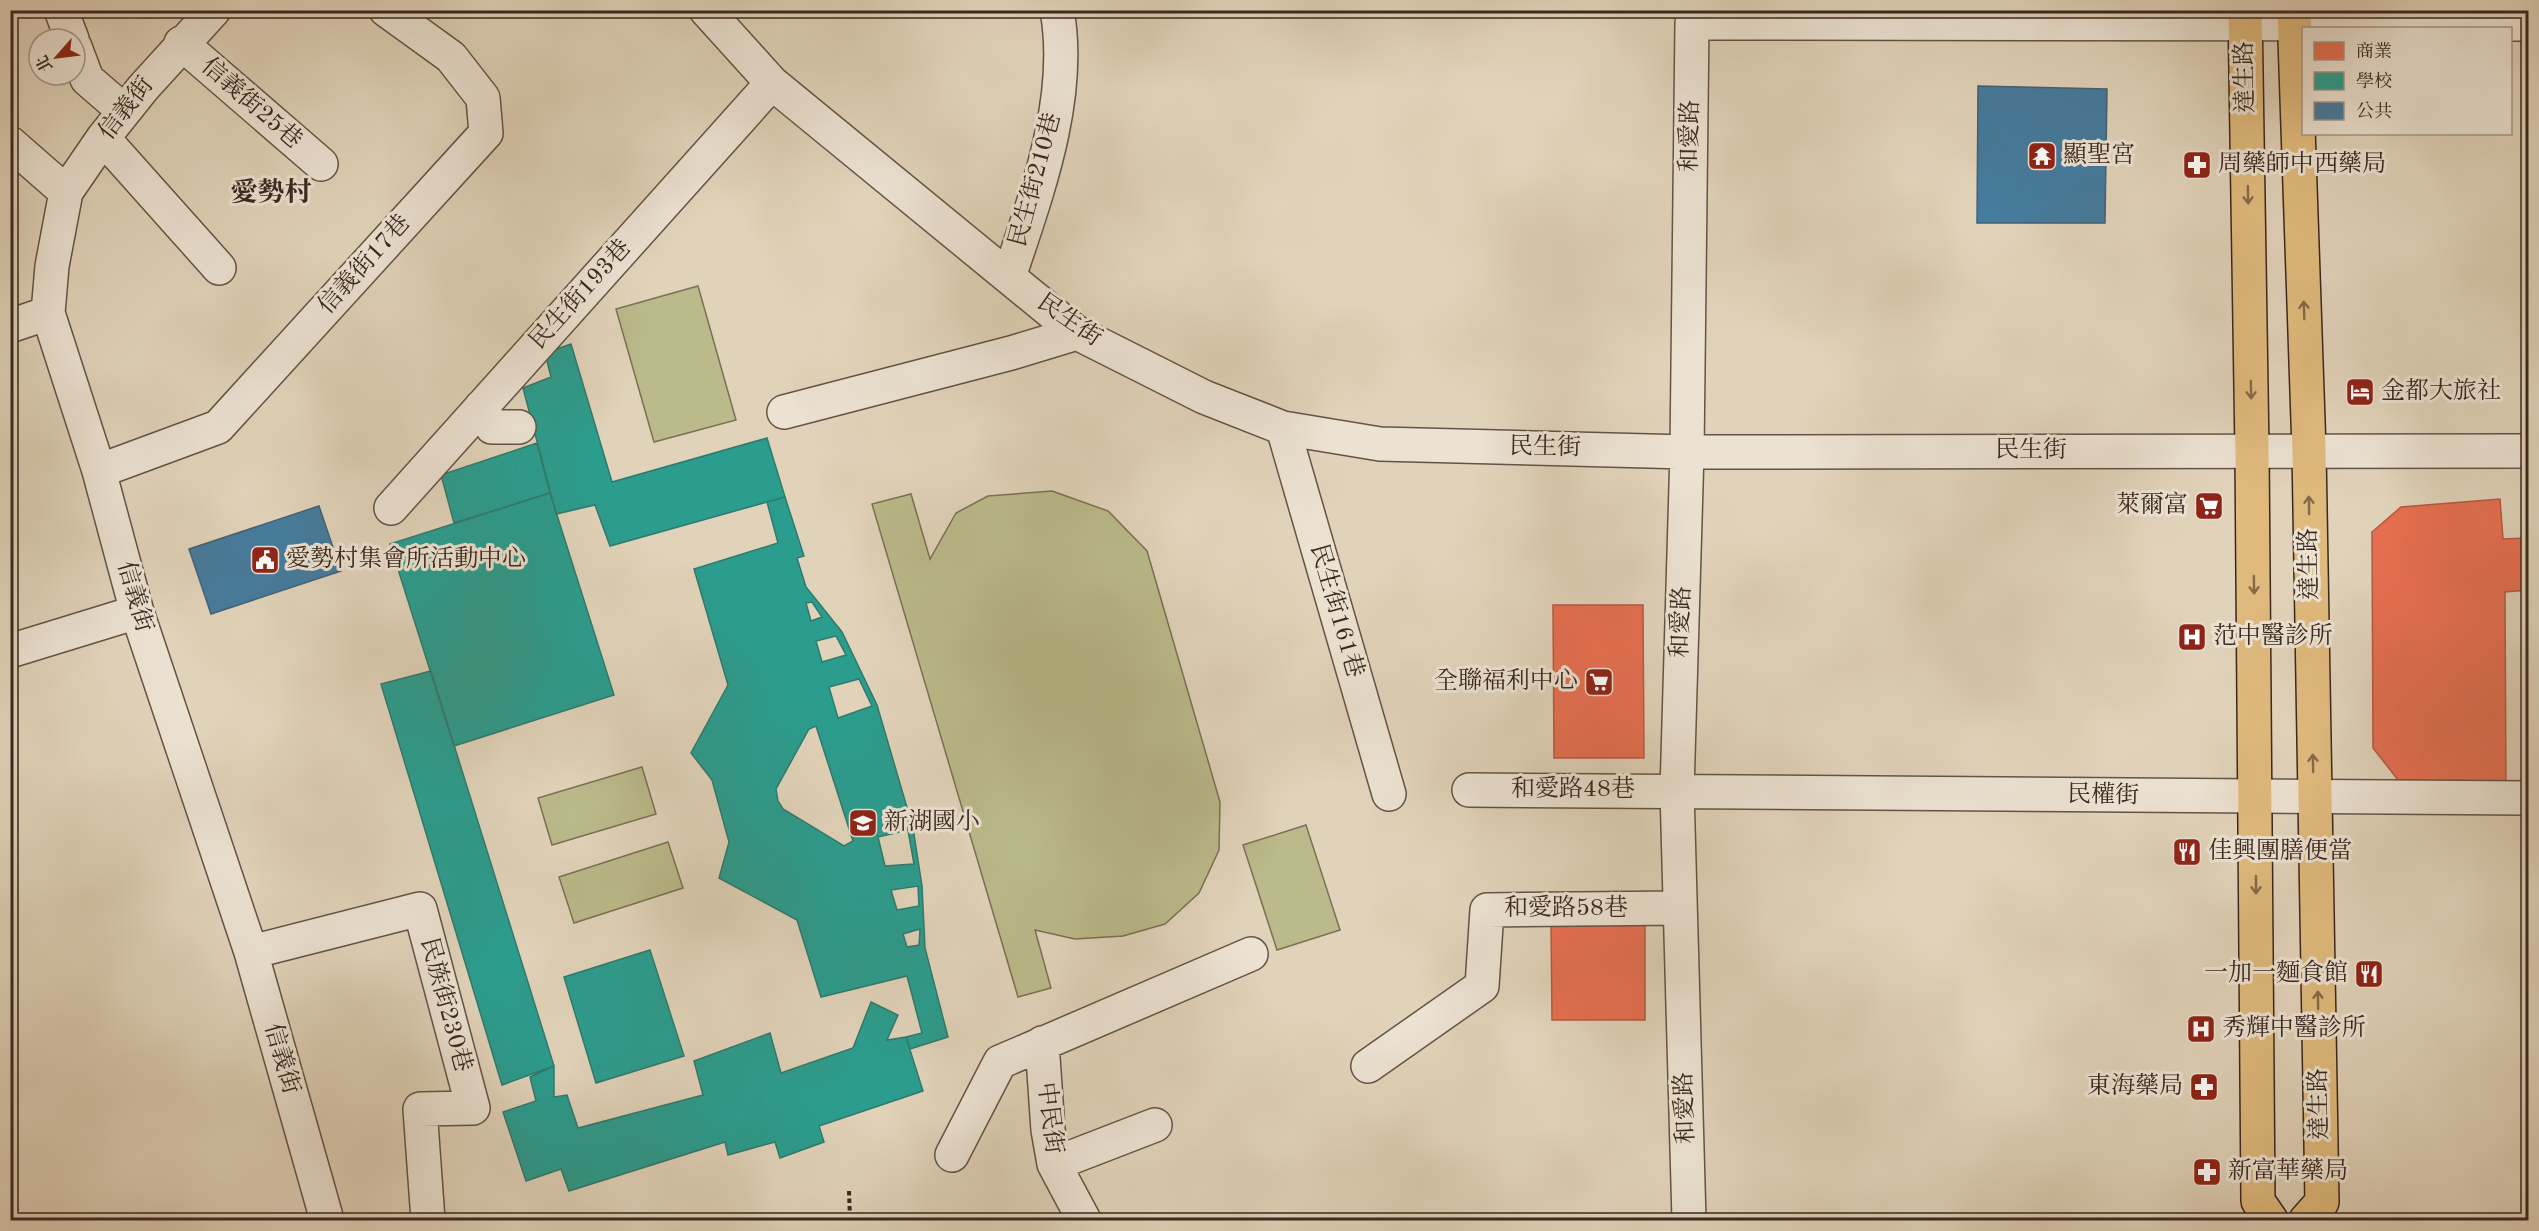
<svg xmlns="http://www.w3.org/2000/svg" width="2539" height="1231" viewBox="0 0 2539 1231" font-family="'Old Standard TT','Noto Serif TC',serif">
  <rect width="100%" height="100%" fill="#e1d3ba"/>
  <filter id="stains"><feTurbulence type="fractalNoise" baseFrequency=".00333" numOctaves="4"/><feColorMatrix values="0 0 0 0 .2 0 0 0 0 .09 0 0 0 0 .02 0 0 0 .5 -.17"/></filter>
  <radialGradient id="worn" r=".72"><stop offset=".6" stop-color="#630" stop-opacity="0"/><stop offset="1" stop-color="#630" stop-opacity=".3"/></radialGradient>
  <path fill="#baba8a" stroke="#7a7154" stroke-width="1.5" d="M698,286L736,420L654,442L616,309Z
    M1052,491L1108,511L1147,551L1220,802L1219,850L1199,893L1165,924L1123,936L1075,939L1035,930L1051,988L1018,997L872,504L911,494L930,559L956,513L988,496Z
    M642,767L656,814L552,845L538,798Z
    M1306,825L1340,930L1277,950L1243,845Z
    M668,842L683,888L574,923L559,877Z"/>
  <path fill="#e76f51" stroke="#b35a42" stroke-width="1.5" d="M2500,499L2503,539L2528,538V590L2505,592L2506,788L2402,785L2373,748L2372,532L2401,507Z
    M1553,605H1643L1644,758H1554Z
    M1551,922H1645V1020H1552Z"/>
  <path fill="#2a9d8f" stroke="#2f7a6d" stroke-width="1.5" fill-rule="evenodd" d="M571,344L612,482L767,438L785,497L610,546L595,505L556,514L523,388L551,377L545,353Z
    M537,443L550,493L454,523L441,475Z
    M550,493L614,695L454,746L390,544Z
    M785,497L804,556L797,558L806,587L842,632L877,705L913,828L922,886L925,948L948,1037L910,1049L906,1037L922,1033L907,976L821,997L797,920L719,878L729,842L712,780L691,753L728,685L694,569L778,543L767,502ZM812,602L822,617L811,621L806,603ZM836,636L846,655L822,662L816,641ZM859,679L872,706L838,718L829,687ZM816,726L853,841L844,846L783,809L778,801L776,789L809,729ZM908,830L914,864L885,866L878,837ZM918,886L919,906L897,910L891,890ZM920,929L919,945L907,947L903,934Z
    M431,671L554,1066L502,1085L381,684Z
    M650,950L684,1056L596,1083L564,977Z
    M871,1002L898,1015L887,1040L906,1037L923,1091L819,1126L824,1142L780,1158L775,1142L728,1155L725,1142L569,1191L561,1169L526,1181L503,1112L536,1101L530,1077L554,1066V1097L567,1095L578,1128L703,1095L694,1061L770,1033L781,1073L853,1048Z"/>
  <path fill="#457b9d" stroke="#426277" stroke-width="1.5" d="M1978,86L2107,89L2105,223H1977Z
    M319,506L341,571L211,614L189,549Z"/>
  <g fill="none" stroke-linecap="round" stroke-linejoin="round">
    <g stroke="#645346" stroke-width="36">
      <path id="minor" d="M61,10L72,39
        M214,10L143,88L103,138L66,192L52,266L48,313L99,471L137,612L251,952L327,1220
        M706,10L772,83L1077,333L1204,397L1283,428L1380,444L1687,452L2528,451
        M181,43L321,164
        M75,47L87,79L124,111
        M103,138L219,268
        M10,143L66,192
        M1009,277C1036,195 1073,99 1057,10
        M10,326L48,313
        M481,407L492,427H519
        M784,412L1011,353L1077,333
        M1283,428L1389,794
        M99,471L218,427L486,133L483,98L451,57L386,10
        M391,508L772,83
        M10,651L137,612
        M1469,790L2528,798
        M251,952L420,909L473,1108L420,1109L428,1220
        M1042,1043L1048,1130L1054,1164L1084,1220
        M1368,1066L1482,986L1487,910L1680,908
        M952,1155L1000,1062L1251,954
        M1054,1164L1155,1125
        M1689,1220L1677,791L1687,452L1692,23L2528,24"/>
    </g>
    <g stroke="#3a281f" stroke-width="36">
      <path id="major" d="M2245,10L2252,451L2258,1201L2271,1220
        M2294,10L2309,450L2322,1202L2306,1220"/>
    </g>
    <path stroke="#3a281f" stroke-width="4" stroke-dasharray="4.5 3" stroke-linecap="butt" d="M849,1191L850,1220"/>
    <use href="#minor" stroke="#ece2d2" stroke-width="33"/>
    <use href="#major" stroke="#e0ba7d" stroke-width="33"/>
  </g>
  <defs><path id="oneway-shaft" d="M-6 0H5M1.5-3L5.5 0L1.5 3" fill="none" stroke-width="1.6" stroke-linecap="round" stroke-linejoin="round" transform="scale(1.5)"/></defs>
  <g stroke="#856a49">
    <use href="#oneway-shaft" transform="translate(2248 195) rotate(89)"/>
    <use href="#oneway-shaft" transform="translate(2304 310) rotate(-92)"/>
    <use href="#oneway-shaft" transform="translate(2251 390) rotate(89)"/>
    <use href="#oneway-shaft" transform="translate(2309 505) rotate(-91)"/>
    <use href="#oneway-shaft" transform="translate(2254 585) rotate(89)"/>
    <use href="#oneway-shaft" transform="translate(2313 763) rotate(-91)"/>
    <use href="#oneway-shaft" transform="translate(2256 885) rotate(90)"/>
    <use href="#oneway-shaft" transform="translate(2318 1000) rotate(-91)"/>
  </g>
  <defs>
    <g id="temple-square" transform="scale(1.5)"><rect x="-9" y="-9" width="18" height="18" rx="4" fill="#8f2418" stroke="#ece2d2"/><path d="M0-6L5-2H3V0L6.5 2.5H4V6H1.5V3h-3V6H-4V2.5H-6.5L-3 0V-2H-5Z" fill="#fff"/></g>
    <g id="pharmacy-square" transform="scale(1.5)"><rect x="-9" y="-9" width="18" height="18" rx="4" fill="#8f2418" stroke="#ece2d2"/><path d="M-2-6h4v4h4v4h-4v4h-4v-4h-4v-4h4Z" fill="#fff"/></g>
    <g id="hotel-square" transform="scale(1.5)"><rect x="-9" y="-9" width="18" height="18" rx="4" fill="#8f2418" stroke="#ece2d2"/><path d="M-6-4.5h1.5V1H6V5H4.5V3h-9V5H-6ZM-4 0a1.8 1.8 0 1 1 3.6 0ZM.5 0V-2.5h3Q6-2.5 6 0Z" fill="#fff"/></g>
    <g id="supermarket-square" transform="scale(1.5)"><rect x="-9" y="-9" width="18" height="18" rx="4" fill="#8f2418" stroke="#ece2d2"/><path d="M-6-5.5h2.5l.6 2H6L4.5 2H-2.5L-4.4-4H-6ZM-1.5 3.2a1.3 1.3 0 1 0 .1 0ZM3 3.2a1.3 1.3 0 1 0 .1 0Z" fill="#fff"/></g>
    <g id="civic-square" transform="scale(1.5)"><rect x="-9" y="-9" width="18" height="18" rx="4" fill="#8f2418" stroke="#ece2d2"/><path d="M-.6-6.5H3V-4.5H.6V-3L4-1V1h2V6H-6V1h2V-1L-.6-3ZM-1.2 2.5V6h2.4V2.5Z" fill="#fff"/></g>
    <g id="hospital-square" transform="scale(1.5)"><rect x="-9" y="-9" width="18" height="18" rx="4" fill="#8f2418" stroke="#ece2d2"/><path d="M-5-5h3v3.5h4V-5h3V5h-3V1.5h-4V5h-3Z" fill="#fff"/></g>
    <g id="school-square" transform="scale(1.5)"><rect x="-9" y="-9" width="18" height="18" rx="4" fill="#8f2418" stroke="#ece2d2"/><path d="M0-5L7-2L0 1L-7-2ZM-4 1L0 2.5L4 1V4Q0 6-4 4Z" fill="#fff"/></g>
    <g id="restaurant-square" transform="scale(1.5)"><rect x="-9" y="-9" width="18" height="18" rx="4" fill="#8f2418" stroke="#ece2d2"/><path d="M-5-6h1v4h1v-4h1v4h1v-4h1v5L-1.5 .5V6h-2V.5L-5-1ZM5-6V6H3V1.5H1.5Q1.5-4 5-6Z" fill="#fff"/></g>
  </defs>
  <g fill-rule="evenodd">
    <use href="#temple-square" x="2042" y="156"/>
    <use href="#pharmacy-square" x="2197" y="165"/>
    <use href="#hotel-square" x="2360" y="392"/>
    <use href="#supermarket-square" x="2209" y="506"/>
    <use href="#civic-square" x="265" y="560"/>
    <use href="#hospital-square" x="2192" y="637"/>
    <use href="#supermarket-square" x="1599" y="682"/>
    <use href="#school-square" x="863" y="823"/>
    <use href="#restaurant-square" x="2187" y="852"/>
    <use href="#restaurant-square" x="2369" y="974"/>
    <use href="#hospital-square" x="2201" y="1029"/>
    <use href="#pharmacy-square" x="2204" y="1087"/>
    <use href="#pharmacy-square" x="2207" y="1172"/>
  </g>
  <g text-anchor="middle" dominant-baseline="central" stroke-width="6" stroke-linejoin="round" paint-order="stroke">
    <g font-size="24" fill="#3a281f" stroke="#ece2d2">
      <text transform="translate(2246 77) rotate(-91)">達生路</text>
      <text transform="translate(251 104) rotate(41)">信義街25巷</text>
      <text transform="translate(127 109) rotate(-52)">信義街</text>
      <text transform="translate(1691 136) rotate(-89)">和愛路</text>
      <text transform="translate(1036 180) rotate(-75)">民生街210巷</text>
      <text transform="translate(365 265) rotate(-48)">信義街17巷</text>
      <text transform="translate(581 295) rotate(-48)">民生街193巷</text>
      <text transform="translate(1069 321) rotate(35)">民生街</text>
      <text transform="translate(1545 448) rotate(1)">民生街</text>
      <text x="2031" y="451">民生街</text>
      <text transform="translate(2310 564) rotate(-91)">達生路</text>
      <text transform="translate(134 597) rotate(74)">信義街</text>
      <text transform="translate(1336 611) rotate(74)">民生街161巷</text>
      <text transform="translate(1682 622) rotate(-88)">和愛路</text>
      <text x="1573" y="790">和愛路48巷</text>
      <text transform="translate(2103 796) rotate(1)">民權街</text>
      <text x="1566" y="909">和愛路58巷</text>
      <text transform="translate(445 1005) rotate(75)">民族街230巷</text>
      <text transform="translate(281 1059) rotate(74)">信義街</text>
      <text transform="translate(2320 1104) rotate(-91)">達生路</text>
      <text transform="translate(1686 1108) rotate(-92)">和愛路</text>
      <text transform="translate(1049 1118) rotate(83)">中民街</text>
    </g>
    <g font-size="24" fill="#3a281f" stroke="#ece2d2" text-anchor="start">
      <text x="2063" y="156">顯聖宮</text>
      <text x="2218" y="165">周藥師中西藥局</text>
      <text x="2381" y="392">金都大旅社</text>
      <text x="2188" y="506" text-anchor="end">萊爾富</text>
      <text x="286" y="560">愛勢村集會所活動中心</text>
      <text x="2213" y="637">范中醫診所</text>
      <text x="1578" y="682" text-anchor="end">全聯福利中心</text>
      <text x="884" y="823">新湖國小</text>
      <text x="2208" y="852">佳興團膳便當</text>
      <text x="2348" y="974" text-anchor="end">一加一麵食館</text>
      <text x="2222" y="1029">秀輝中醫診所</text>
      <text x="2183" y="1087" text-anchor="end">東海藥局</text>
      <text x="2228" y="1172">新富華藥局</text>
    </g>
    <g font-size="27" font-weight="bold" fill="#3a281f" stroke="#ece2d2">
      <text x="271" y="193">愛勢村</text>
    </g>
  </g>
  <rect width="2539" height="1231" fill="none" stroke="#e1d3ba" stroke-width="36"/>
  <rect x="12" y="12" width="2515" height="1207" fill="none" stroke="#3a281f" stroke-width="3"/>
  <rect x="18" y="18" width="2503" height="1195" fill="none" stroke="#3a281f" stroke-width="1.5"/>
  <rect x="2302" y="27" width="210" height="108" fill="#ece2d2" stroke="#a5988a" stroke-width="1.5"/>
  <rect x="2314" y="42" width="30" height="18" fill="#e76f51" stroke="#a5988a" stroke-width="1.5"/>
  <text x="2356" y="57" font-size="18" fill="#3a281f">商業</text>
  <rect x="2314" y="72" width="30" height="18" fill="#2a9d8f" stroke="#a5988a" stroke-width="1.5"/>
  <text x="2356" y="87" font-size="18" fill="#3a281f">學校</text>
  <rect x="2314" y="102" width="30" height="18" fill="#457b9d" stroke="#a5988a" stroke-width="1.5"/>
  <text x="2356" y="117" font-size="18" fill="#3a281f">公共</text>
  <g transform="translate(57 57) rotate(242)"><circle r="28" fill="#ece2d2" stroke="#a5988a" stroke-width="1.5"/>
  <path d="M0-4.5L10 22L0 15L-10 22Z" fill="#8f2418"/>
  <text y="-9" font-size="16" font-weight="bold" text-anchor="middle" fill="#3a281f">北</text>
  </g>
  <rect width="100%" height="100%" filter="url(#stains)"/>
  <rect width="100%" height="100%" fill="url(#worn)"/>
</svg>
